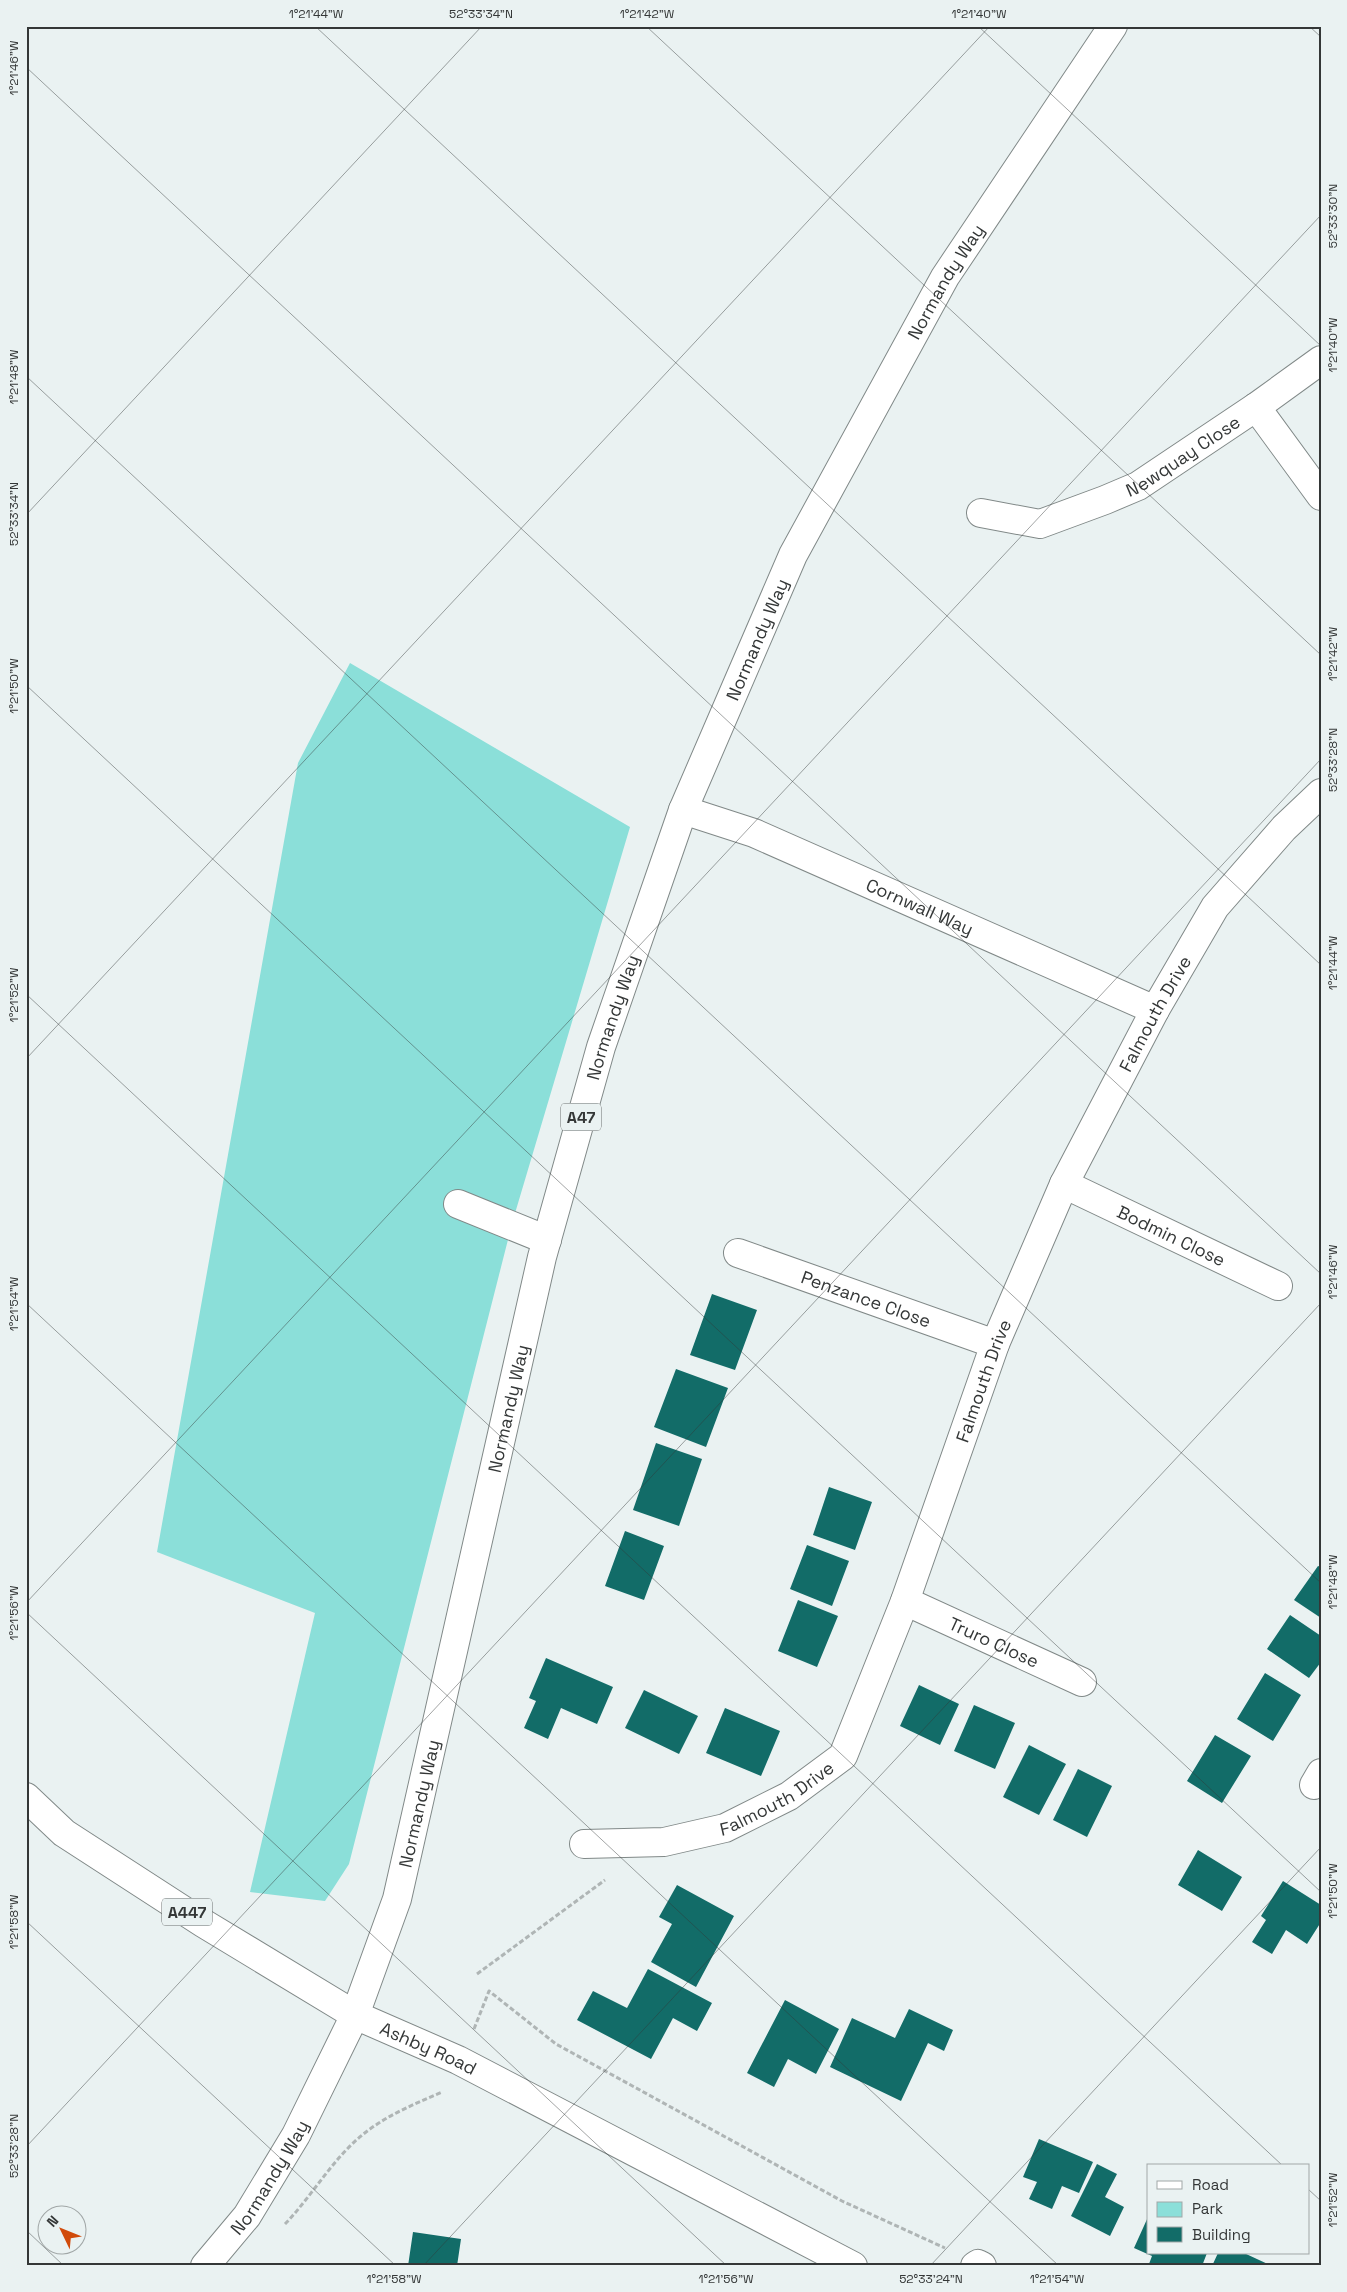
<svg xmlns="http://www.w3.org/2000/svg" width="1347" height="2292" viewBox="0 0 1347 2292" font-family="'Space Grotesk',sans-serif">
  <rect width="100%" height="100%" fill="#eaf2f2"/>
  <path fill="#8bdfd9" d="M350,663L630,827L513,1220L349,1864L325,1901L250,1892L315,1613L157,1552L298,763Z"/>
  <path fill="#126c68" d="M712,1294L757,1310L735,1370L690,1355Z
    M676,1369L728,1388L706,1447L654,1427Z
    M656,1443L702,1459L679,1526L633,1510Z
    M829,1487L872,1502L855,1550L813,1535Z
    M625,1531L664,1546L644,1600L605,1586Z
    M807,1545L849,1561L832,1606L790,1589Z
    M1318,1566L1321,1567V1618L1294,1600Z
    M798,1600L838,1616L817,1667L778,1651Z
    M1290,1615L1321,1636V1662L1309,1678L1267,1649Z
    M546,1658L613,1687L597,1724L561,1708L548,1739L524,1728L536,1701L529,1698Z
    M1265,1673L1301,1695L1273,1741L1237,1719Z
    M919,1685L959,1704L940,1745L900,1726Z
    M644,1690L698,1716L679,1754L625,1728Z
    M974,1705L1015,1723L995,1769L954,1751Z
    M725,1708L780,1731L761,1776L706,1753Z
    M1215,1735L1251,1756L1222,1803L1187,1781Z
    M1029,1745L1066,1764L1039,1815L1003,1797Z
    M1078,1769L1112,1786L1087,1837L1053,1820Z
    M1198,1850L1242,1877L1222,1911L1178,1885Z
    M1283,1881L1321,1905V1922L1307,1944L1286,1930L1272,1954L1252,1942L1266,1920L1261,1916Z
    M677,1885L734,1916L696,1987L651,1962L672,1924L659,1917Z
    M648,1969L712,2003L697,2031L673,2018L651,2059L577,2020L593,1991L627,2008Z
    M785,2000L839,2029L816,2074L788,2059L774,2087L747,2073Z
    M909,2009L953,2030L944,2051L928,2043L901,2101L830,2067L852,2018L895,2038Z
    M1039,2139L1093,2162L1079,2193L1062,2186L1052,2209L1029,2199L1037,2182L1023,2177Z
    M1097,2164L1117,2174L1105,2197L1124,2207L1110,2236L1071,2216Z
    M1148,2217V2253H1207L1202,2266L1149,2264L1152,2256L1134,2248Z
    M413,2232L461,2239L457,2266H408Z
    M1218,2253H1244L1272,2266H1212Z"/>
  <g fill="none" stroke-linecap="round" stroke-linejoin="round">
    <g stroke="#818988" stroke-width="30">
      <g id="minor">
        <path d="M1321,360L1256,407L1321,496"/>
        <path id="s1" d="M981,513L1040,524L1105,500L1138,486L1256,407"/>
        <path id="s2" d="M683,810L754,833L1155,1010"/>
        <path id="s3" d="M1064,1184L1278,1286"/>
        <path d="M458,1204L547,1240"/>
        <path id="s4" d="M738,1253L995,1344"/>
        <path id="s5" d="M905,1601L1082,1682"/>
        <path d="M1314,1785L1321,1773"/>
        <path id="s6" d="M584,1844L664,1842L725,1828L789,1796L843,1756L905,1601L995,1344L1064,1184L1155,1010L1215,907L1284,828L1321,793"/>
        <path d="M975,2266L978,2264L982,2266"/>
      </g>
    </g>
    <g stroke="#818988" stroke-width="30">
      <g id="major">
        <path id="s7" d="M26,1797L64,1833L203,1923L355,2015L458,2060L853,2266"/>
        <path id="s8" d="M205,2266L247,2216L296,2135L355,2015L397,1899L542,1257L601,1047L683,810L793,555L945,277L1113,26"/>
      </g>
    </g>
    <path stroke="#afb5b5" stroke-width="3" stroke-dasharray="5 2.5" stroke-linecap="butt" d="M477,1974L605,1880
      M474,2029L489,1991L556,2044L842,2201L945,2248
      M285,2224C314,2194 335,2154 370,2129C392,2113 417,2103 442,2092"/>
    <use href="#minor" stroke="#fff" stroke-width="28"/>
    <use href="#major" stroke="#fff" stroke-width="28"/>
  </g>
  <path fill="none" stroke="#343737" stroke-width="1" stroke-opacity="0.45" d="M315,26L1321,965M646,26L1321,655M978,26L1321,346M1309,26L1321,37M26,67L1321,1274M26,376L1321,1583M26,515L482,26M26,685L1321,1892M26,994L1283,2166M26,1059L990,26M26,1303L1059,2266M26,1603L1321,215M26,1612L727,2266M26,1921L396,2266M26,2147L1321,759M1308,2189L1321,2201M26,2230L64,2266M423,2266L1321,1303M930,2266L1321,1847"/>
  <g text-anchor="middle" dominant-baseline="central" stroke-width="5" stroke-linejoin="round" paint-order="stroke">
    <g fill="#eaf2f2" stroke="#6b6f6f" stroke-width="1">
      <rect x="561" y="1103.5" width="40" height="27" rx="4"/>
      <rect x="162" y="1898.5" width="50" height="27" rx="4"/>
    </g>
    <g font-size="16" font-weight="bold" fill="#343737">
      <text x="581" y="1117">A47</text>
      <text x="187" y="1912">A447</text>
    </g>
    <g font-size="18" fill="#343737" stroke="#eaf2f2">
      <text stroke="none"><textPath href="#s8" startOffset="2135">Normandy Way</textPath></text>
      <text stroke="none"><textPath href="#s1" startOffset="219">Newquay Close</textPath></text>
      <text stroke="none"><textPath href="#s8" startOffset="1730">Normandy Way</textPath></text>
      <text stroke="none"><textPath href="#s2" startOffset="256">Cornwall Way</textPath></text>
      <text stroke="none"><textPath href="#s6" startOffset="1088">Falmouth Drive</textPath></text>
      <text stroke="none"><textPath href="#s8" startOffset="1325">Normandy Way</textPath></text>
      <text stroke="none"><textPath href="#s3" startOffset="119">Bodmin Close</textPath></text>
      <text stroke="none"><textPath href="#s4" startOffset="136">Penzance Close</textPath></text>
      <text stroke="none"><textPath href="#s6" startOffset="682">Falmouth Drive</textPath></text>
      <text stroke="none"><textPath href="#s8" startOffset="920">Normandy Way</textPath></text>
      <text stroke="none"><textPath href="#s5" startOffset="98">Truro Close</textPath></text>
      <text stroke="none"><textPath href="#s6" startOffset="202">Falmouth Drive</textPath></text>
      <text stroke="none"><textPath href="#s8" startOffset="515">Normandy Way</textPath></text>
      <text stroke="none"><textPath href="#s7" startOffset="476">Ashby Road</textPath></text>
      <text stroke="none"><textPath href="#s8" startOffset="110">Normandy Way</textPath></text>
    </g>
  </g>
  <rect width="1347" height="2292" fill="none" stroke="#eaf2f2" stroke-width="55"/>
  <rect x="1147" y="2164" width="162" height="90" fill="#eaf2f2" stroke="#a1a7a7"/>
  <rect x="1157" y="2181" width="25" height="8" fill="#ffffff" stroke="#a1a7a7"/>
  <text x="1192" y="2190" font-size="15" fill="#343737">Road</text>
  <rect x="1157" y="2202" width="25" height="15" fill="#8bdfd9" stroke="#a1a7a7"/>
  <text x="1192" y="2214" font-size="15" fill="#343737">Park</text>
  <rect x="1157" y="2227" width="25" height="15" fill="#126c68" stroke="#a1a7a7"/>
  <text x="1192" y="2240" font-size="15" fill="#343737">Building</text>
  <g transform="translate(62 2230) rotate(313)"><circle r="24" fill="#eaf2f2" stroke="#a1a7a7"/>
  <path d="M0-4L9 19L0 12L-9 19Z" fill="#d14b0b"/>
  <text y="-8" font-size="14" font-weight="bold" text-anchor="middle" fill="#343737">N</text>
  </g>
  <rect x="28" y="28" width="1292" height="2236" fill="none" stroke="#343737" stroke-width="2"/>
  <g font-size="12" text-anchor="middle" fill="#343737">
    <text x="316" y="18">1°21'44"W</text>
    <text x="481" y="18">52°33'34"N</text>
    <text x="647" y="18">1°21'42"W</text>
    <text x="979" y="18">1°21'40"W</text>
    <text transform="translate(14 68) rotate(-90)" y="4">1°21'46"W</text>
    <text transform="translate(1333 216) rotate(-90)" y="4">52°33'30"N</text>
    <text transform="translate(1333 345) rotate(-90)" y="4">1°21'40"W</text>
    <text transform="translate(14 377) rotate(-90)" y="4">1°21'48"W</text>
    <text transform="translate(14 514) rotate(-90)" y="4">52°33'34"N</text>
    <text transform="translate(1333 654) rotate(-90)" y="4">1°21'42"W</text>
    <text transform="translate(14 686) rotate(-90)" y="4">1°21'50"W</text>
    <text transform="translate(1333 760) rotate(-90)" y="4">52°33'28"N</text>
    <text transform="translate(1333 963) rotate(-90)" y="4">1°21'44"W</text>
    <text transform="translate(14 995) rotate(-90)" y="4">1°21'52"W</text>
    <text transform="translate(1333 1272) rotate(-90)" y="4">1°21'46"W</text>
    <text transform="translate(14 1304) rotate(-90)" y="4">1°21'54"W</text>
    <text transform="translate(1333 1582) rotate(-90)" y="4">1°21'48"W</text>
    <text transform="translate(14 1613) rotate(-90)" y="4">1°21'56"W</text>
    <text transform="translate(1333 1891) rotate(-90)" y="4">1°21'50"W</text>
    <text transform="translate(14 1922) rotate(-90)" y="4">1°21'58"W</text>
    <text transform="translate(14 2146) rotate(-90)" y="4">52°33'28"N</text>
    <text transform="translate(1333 2200) rotate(-90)" y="4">1°21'52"W</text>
    <text x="394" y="2283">1°21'58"W</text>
    <text x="726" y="2283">1°21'56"W</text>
    <text x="931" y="2283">52°33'24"N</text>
    <text x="1057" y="2283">1°21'54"W</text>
  </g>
</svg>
